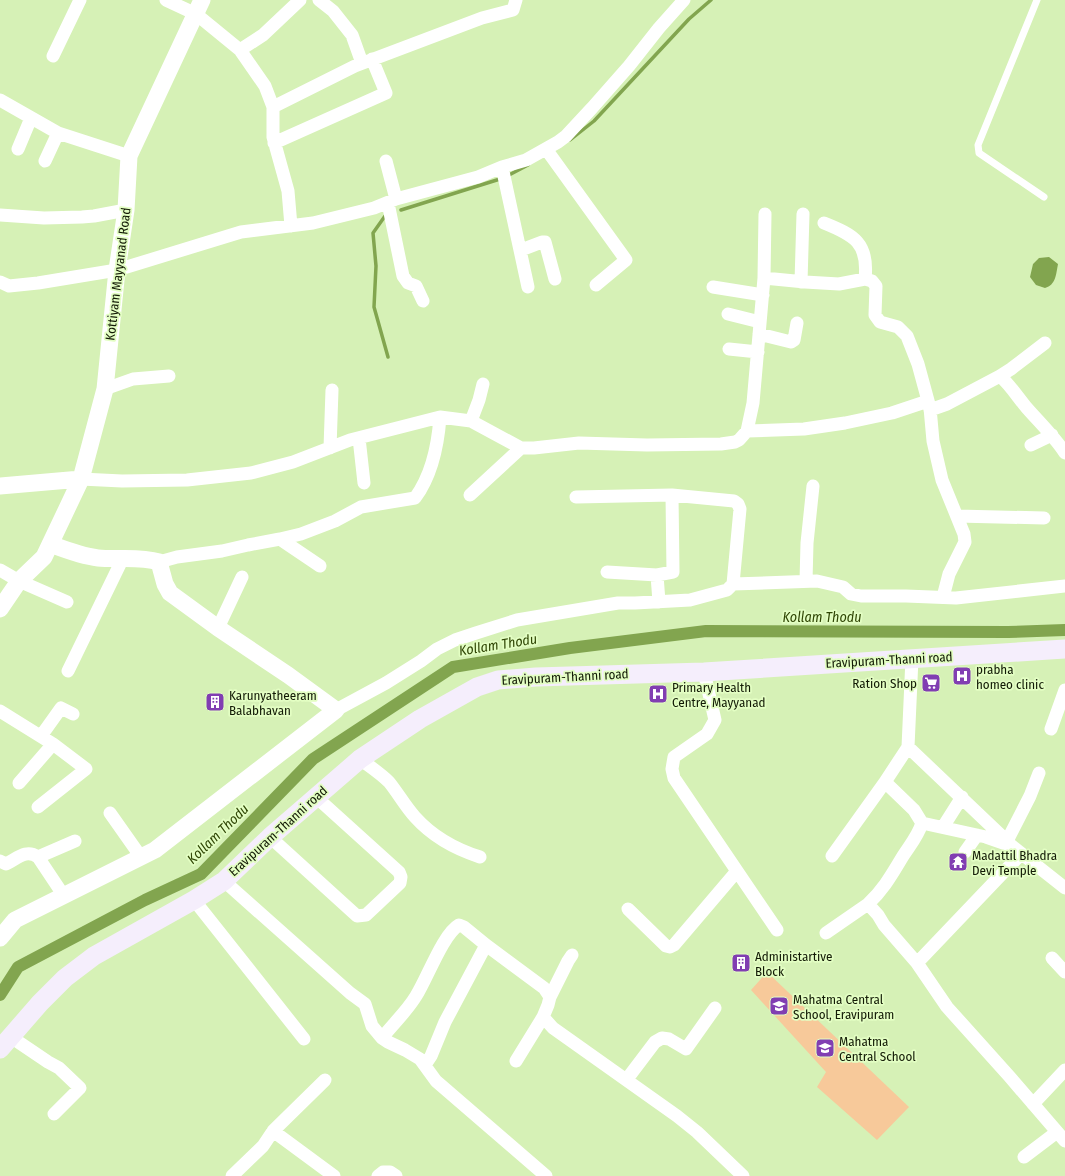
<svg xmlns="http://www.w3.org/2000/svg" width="1065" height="1176" viewBox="0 0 1065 1176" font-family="'Fira Sans Condensed',sans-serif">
  <rect width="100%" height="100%" fill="#d6f1b6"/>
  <path fill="#f7c99a" d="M767,972L909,1107L877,1140L817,1087L826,1072L751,990Z"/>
  <path fill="#82a54f" d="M1049,257L1058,264C1056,274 1056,285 1045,288L1036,285L1030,277L1033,264L1039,258Z"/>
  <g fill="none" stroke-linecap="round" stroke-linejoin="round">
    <path stroke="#82a54f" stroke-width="3.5" d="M570,140L594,121L689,19L711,0
      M509,175L528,165
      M401,210L500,179
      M385,216L373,233L376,266L374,307L388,357"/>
    <path stroke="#82a54f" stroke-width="12" d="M0,995L18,967L145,900L201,874L313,759L453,667L570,648L706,631L1008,632L1065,630"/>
    <path stroke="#fff" stroke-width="7" d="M1037,0L978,145L979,153L1044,197"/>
    <path stroke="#fff" stroke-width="13" d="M166,0L196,14L240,50L263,35L300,0
      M319,0L333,11L352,35L362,63
      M240,50L265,86L273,107V137L288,191L291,226
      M53,56L80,0
      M0,100L58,133L129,156
      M273,107L355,66L482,18L513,10L516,0
      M274,143L386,93L372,59
      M18,149L31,118
      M546,149L626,260L596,285
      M45,161L58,133
      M386,161L396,199
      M502,167L528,287
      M388,203L403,276L408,283L416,286L423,301
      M0,215L44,218L82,217L94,216L126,210
      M824,223C854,235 869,243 865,279
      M521,250L542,242H545L555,279
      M764,278L765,214
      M0,282L9,286L38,283L117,270L241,232L313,223L374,208L396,199L478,177L502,167L526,160L558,142L566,136L592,108L629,66L659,28L684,0
      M801,282L803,214
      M713,287L763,295
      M728,314L760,322
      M759,334L791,342L794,340L797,323
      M729,349L758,352
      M1000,376L1011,369L1045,343
      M105,389L133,379L169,376
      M930,410L947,404L1000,376C1010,385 1017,396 1026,407C1039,422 1054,436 1065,453
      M471,421L521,448
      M747,431L804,429L845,423L892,413L928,401
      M359,438L364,483
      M1031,445L1052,435
      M330,448L332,390
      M81,479L122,481L187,480L251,473L293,462L350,440L440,417L471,421L479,400L483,384
      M470,495L521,448H534L579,443L647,445L721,444L735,442L739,440L747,431L753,403L764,278L805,282L839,284L865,279L872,281L876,286L875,315L880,322L898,327L907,336L918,364L930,408L933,441L942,480L964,534L965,542L949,574L943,597
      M576,497L672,495L734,501L738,504L740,509L733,584
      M957,516L1044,518
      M280,539L320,566
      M159,562L177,557L222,551L248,545L280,539L301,534L335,521L361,507L415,498C432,475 438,445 440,417
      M0,570L19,581L67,602
      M607,572L657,575L673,572L672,495
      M657,575L659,602
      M806,581L807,543L813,486
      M218,628L242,577
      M912,658L908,747L885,782L914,810L922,823C918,836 910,845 903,856C892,874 884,889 868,904L878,915L884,925L917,963L947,1007L1009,1076L1065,1141
      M68,671L123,558
      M704,672L715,720L707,734L674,757L672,769L674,778L777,930
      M336,710L386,683L421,661L437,649L455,640L476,633L517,620L618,603H635L690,600L727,590L733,584L817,581L843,587L851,594L861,596H906L956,598L1065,586
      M0,711L53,744L19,783
      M1051,729L1065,690
      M41,736L61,708L73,714
      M908,747L1010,844
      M360,759C369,766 380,773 389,782C398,793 405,806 415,817C432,836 455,849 480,857
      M38,807L86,769L53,744
      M110,813L141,857
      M922,823L986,837L1012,846L1065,888
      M943,827L962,797
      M270,837L357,916L366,915L400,883L401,877L399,872L316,797
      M1007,841L1030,796L1039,773
      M965,852L977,835
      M832,856L885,782
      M38,857L75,841
      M0,861L6,864C18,858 26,849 38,857L64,896
      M224,881L350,993L365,1004L372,1026L382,1038L388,1042L405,1050L420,1059L436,1081L546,1176
      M194,900L304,1039
      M628,909L666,946L670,947L674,945L737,871
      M826,933L868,904
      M1052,958L1065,972
      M917,963L1021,854
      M550,997L568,961L572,955
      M11,1037L48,1062L59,1068L80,1088L54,1114
      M382,1038C393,1024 407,1011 416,996C427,979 443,934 459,925L464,927L486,945L544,988L550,997L548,1005L543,1017L553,1028L677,1116L697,1132L743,1176
      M516,1061L543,1017
      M425,1065L431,1056L445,1022L486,945
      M627,1079L655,1042L662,1038L669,1039L686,1049L715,1008
      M1033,1104L1065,1070
      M273,1131L325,1080
      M1024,1157L1057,1132
      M232,1176L263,1146L273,1131L334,1176
      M378,1176L383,1172H390L396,1176"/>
    <path stroke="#fff" stroke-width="17" d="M0,486L81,479L105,389L117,270L126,210L129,156L202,0
      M0,609L19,581L44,557L81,479
      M0,938L15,920L155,850L336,710L288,675L218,628L170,593L165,584L159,562C139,556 118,560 98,558C81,556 66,550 50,544"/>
    <path stroke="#f5eefc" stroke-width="19" d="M0,1049L40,1003L65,978L94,956L194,900L224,881L270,837L360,759L420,719L477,687L498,680L536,677L704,672L1065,649"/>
  </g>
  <defs>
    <g id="hospital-square" transform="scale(1)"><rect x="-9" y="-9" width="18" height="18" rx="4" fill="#813eb2" stroke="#e3fec3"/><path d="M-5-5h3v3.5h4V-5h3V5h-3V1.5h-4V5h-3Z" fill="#fff"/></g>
    <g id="supermarket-square" transform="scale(1)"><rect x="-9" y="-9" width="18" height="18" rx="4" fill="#813eb2" stroke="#e3fec3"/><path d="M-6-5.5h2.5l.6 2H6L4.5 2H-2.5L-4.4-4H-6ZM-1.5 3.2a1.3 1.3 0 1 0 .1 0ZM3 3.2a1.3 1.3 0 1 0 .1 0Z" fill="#fff"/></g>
    <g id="building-square" transform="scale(1)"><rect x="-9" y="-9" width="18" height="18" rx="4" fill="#813eb2" stroke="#e3fec3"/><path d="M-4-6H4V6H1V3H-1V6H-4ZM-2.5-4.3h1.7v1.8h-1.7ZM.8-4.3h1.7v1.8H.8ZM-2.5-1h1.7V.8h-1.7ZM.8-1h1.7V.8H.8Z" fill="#fff"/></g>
    <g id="temple-square" transform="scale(1)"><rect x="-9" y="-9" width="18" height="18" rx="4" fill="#813eb2" stroke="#e3fec3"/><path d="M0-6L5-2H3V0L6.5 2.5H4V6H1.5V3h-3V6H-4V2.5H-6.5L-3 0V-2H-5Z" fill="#fff"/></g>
    <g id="school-square" transform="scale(1)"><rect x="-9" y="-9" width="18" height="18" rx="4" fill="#813eb2" stroke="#e3fec3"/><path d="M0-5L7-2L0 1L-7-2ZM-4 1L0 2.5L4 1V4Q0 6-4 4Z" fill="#fff"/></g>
  </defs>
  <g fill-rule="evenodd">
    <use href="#hospital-square" x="962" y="676"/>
    <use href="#supermarket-square" x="931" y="683"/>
    <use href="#hospital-square" x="658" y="694"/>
    <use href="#building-square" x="215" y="702"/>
    <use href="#temple-square" x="958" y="862"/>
    <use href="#building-square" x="741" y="963"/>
    <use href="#school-square" x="779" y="1006"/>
    <use href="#school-square" x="825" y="1048"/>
  </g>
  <g text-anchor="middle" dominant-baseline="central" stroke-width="3.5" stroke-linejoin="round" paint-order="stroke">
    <g font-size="13" fill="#121a05" stroke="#e3fec3">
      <text transform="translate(118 274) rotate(-83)">Kottiyam Mayyanad Road</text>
      <text transform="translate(889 660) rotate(-3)">Eravipuram-Thanni road</text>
      <text transform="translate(565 677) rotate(-3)">Eravipuram-Thanni road</text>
      <text transform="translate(278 831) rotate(-42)">Eravipuram-Thanni road</text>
    </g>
    <g font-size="13" fill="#121a05" stroke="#e3fec3" text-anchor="start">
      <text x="976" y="669">prabha<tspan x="976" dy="15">homeo clinic</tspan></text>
      <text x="917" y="683" text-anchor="end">Ration Shop</text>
      <text x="672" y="687">Primary Health<tspan x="672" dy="15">Centre, Mayyanad</tspan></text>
      <text x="229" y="695">Karunyatheeram<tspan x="229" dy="15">Balabhavan</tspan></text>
      <text x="972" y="855">Madattil Bhadra<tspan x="972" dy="15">Devi Temple</tspan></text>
      <text x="755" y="956">Administartive<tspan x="755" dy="15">Block</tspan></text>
      <text x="793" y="999">Mahatma Central<tspan x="793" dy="15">School, Eravipuram</tspan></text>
      <text x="839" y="1041">Mahatma<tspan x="839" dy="15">Central School</tspan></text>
    </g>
    <g font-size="14" font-style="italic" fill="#2f4504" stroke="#e3fec3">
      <text x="822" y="617">Kollam Thodu</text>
      <text transform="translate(498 645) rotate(-9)">Kollam Thodu</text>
      <text transform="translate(218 834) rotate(-44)">Kollam Thodu</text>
    </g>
  </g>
</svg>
